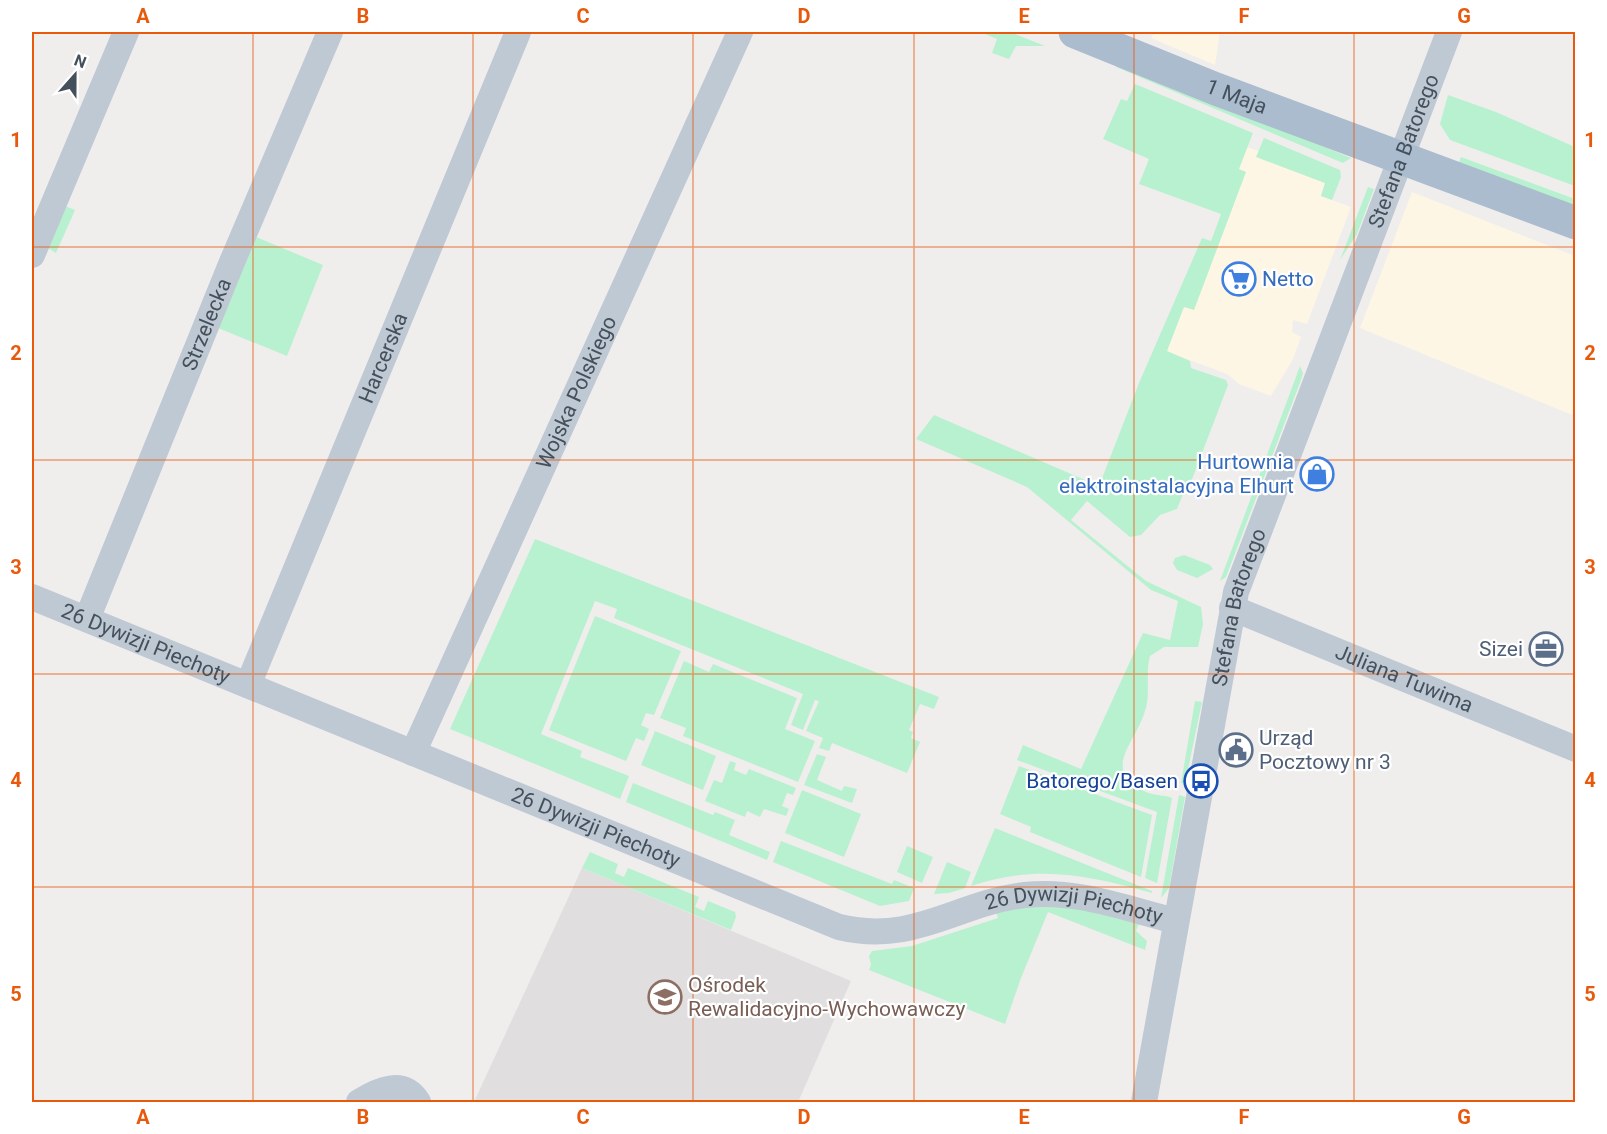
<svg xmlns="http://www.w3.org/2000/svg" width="1607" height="1134" viewBox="0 0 1607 1134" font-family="Roboto,sans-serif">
  <rect width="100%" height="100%" fill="#f0eded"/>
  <path fill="#fdf6e4" d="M1154,32H1220L1215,65L1151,38Z
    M1247,147L1259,151L1257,157L1325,183L1321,196L1351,207L1307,324L1293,320L1292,332L1301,337L1293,359L1271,396L1239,384L1227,374L1157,348L1211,241Z
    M1412,192L1575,256V416L1360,328Z"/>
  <path fill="#e1dedf" d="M582,868L851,981L799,1100L804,1102H474Z"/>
  <path fill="#b8f1cf" d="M980,32H1010L1045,46H1016L1009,59L992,53L997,39Z
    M1118,61L1351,158L1343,163L1116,67Z
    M1135,84L1253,133L1239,169L1246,172L1194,310L1184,307L1167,351L1190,361L1191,368L1226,380L1228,385L1186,495L1183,494L1177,509L1160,515L1141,535L1130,537L1087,501L1071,520L1146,581L1201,607L1203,624L1198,647H1164L1150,656C1145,674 1151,694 1145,711C1136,743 1099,770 1146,792C1155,796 1166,795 1172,798L1157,883L1145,878L1157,812L1017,760L1023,745L1081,769L1143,633L1170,640L1178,601L1151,590L1027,487L916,439L934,415L1099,486L1139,383L1202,238L1211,241L1221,214L1139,184L1149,159L1103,139L1121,99L1127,101Z
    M1448,95L1496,112L1575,147V186L1450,140L1440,124Z
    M1264,138L1340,170L1341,177L1332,200L1321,196L1325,183L1256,157Z
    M1461,157L1575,199V207L1459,162Z
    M1368,187L1374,189L1357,234L1340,260Z
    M65,206L75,210L56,253L48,248Z
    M256,237L323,265L287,356L218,328Z
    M1300,366L1303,373L1301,380L1226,577L1220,581Z
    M535,539L939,697L934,709L920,704L909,730L913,732L911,738L920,742L907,773L832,743L829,751L819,748L823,738L806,731L819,701L815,700L803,730L791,725L803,694L614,618L617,609L595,601L541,734L582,751L580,757L629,776L620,799L450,729Z
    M1184,555L1210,565L1213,569L1197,578L1177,570L1173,563L1175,558Z
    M595,616L681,651L654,715L646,713L641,725L649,729L644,741L636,738L626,761L549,730Z
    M684,661L709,672L713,664L797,698L785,729L815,741L798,782L683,736L686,728L660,718Z
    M1195,701L1202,702L1185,784L1181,783Z
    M655,731L716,756L703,790L641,765Z
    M817,754L826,757L817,780L842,791L844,786L857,789L852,803L804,785Z
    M730,761L736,763L734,770L746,775L749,769L796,788L793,795L787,793L782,806L789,809L786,816L764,809L760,817L747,811L745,817L705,801L714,780L722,783Z
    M1019,766L1152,815L1141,877L1030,832L1031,827L1000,814Z
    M633,783L713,815L715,812L735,820L729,835L770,852L767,860L626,802Z
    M802,790L861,814L844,857L785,833Z
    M1179,795L1185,797L1169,888L1161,898Z
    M995,828L1152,891V893C1086,875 1038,864 971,886Z
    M781,841L892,884L894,880L914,888L909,901L880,906L773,862Z
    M907,846L933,857L922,883L897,872Z
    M590,852L618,864L615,873L624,877L628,868L699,897L695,907L704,911L708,901L735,912L736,917L731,930L582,868Z
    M947,862L971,872L965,888L949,893L934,894Z
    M1066,905L1139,923L1136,931L1147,941L1145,950L1048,912L1021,978L1005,1024L869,970L871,965L869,956L872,951L912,946L998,918L996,912L1008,908Z"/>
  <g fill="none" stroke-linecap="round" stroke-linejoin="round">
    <g stroke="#bfc9d4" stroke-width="26">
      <path d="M32,255L126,32"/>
      <path id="s1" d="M32,597L839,927C915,945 956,903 1025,895C1076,889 1127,909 1176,921"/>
      <path id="s2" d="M1232,608L1576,749"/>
      <path id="s3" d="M87,619L232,262L330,32"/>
      <path id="s4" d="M248,685L518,32"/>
      <path id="s5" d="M413,753L740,32"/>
      <path d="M359,1102C378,1090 403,1078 418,1102"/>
      <path id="s6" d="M1144,1102L1236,592L1449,32"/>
    </g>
    <path stroke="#abbcce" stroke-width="33" id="s7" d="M1075,32L1216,89L1576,223"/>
  </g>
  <path fill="none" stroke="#e8590c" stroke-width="1.5" stroke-opacity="0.55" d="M253,32V1102M473,32V1102M693,32V1102M914,32V1102M1134,32V1102M1354,32V1102M32,247H1576M32,460H1576M32,674H1576M32,887H1576"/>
  <defs>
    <g id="supermarket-ring" transform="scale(1.725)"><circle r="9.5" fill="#fff" stroke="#3f7fe0" stroke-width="1.5"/><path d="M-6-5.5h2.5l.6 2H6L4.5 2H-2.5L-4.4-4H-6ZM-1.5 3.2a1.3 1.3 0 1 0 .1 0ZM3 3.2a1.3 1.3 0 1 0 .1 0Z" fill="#3f7fe0"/></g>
    <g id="shop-ring" transform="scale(1.725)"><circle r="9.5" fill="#fff" stroke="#3f7fe0" stroke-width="1.5"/><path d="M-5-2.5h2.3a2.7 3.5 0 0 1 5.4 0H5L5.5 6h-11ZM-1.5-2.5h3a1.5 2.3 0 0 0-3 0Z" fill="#3f7fe0"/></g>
    <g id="office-ring" transform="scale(1.725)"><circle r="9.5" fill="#fff" stroke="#5c6f8a" stroke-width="1.5"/><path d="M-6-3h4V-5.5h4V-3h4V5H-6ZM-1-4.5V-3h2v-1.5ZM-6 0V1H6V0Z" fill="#5c6f8a"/></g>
    <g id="civic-ring" transform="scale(1.725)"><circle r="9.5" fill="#fff" stroke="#5c6f8a" stroke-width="1.5"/><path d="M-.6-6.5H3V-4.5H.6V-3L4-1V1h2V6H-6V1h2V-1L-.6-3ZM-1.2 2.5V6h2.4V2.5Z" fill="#5c6f8a"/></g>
    <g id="bus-ring" transform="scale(1.725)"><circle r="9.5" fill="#fff" stroke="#1a4fb4" stroke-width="1.5"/><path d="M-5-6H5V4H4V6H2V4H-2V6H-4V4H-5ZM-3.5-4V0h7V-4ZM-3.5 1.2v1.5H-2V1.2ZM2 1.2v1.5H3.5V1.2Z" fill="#1a4fb4"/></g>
    <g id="school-ring" transform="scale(1.725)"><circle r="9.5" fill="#fff" stroke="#8d6e63" stroke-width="1.5"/><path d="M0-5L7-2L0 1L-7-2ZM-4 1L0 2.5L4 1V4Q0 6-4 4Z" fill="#8d6e63"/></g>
  </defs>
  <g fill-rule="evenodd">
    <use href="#supermarket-ring" x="1239" y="279"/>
    <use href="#shop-ring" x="1317" y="474"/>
    <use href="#office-ring" x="1546" y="649"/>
    <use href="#civic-ring" x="1236" y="750"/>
    <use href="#bus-ring" x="1201" y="781"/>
    <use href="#school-ring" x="665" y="997"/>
  </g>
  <g text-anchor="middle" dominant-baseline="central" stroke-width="4.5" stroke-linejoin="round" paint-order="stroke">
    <g font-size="21" fill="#44505c" stroke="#fff">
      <text stroke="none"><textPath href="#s7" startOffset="174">1 Maja</textPath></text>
      <text stroke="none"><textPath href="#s6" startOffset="990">Stefana Batorego</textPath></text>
      <text stroke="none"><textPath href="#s3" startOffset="318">Strzelecka</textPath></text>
      <text stroke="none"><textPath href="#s4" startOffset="354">Harcerska</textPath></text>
      <text stroke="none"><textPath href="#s5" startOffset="396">Wojska Polskiego</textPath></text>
      <text stroke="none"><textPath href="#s6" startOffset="504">Stefana Batorego</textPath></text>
      <text stroke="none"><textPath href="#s1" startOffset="123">26 Dywizji Piechoty</textPath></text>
      <text stroke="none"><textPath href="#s2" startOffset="186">Juliana Tuwima</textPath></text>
      <text stroke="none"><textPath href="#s1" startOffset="609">26 Dywizji Piechoty</textPath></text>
      <text stroke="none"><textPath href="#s1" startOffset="1113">26 Dywizji Piechoty</textPath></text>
    </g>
    <g font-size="21" fill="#366cbe" stroke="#fff" text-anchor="start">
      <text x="1262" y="279">Netto</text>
      <text x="1294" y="462" text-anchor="end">Hurtownia<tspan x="1294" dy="24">elektroinstalacyjna Elhurt</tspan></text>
    </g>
    <g font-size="21" fill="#4e5e75" stroke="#fff" text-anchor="end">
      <text x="1523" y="649">Sizei</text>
      <text x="1259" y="738" text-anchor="start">Urząd<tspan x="1259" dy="24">Pocztowy nr 3</tspan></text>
    </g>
    <g font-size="21" fill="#164399" stroke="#fff" text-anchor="end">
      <text x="1178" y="781">Batorego/Basen</text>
    </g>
    <g font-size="21" fill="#785e54" stroke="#fff" text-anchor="start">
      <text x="688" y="985">Ośrodek<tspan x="688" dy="24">Rewalidacyjno-Wychowawczy</tspan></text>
    </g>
  </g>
  <rect width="1607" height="1134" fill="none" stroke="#ffffff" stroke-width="66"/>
  <g transform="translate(75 75) rotate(21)" stroke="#ffffff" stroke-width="4.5" paint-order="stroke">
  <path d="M0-4.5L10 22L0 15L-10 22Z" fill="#44505c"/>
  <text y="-9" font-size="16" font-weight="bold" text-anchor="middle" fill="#44505c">N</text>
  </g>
  <rect x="33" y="33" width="1541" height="1068" fill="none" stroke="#e8590c" stroke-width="2"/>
  <g font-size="20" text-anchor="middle" font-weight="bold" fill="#e8590c">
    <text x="143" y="23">A</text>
    <text x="363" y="23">B</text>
    <text x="583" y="23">C</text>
    <text x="804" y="23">D</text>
    <text x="1024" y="23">E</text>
    <text x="1244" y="23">F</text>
    <text x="1464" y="23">G</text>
    <text x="16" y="147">1</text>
    <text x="1590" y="147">1</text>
    <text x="16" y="360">2</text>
    <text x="1590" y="360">2</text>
    <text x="16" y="574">3</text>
    <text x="1590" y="574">3</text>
    <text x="16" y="787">4</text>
    <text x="1590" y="787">4</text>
    <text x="16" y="1001">5</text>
    <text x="1590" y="1001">5</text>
    <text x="143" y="1124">A</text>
    <text x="363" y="1124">B</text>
    <text x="583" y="1124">C</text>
    <text x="804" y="1124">D</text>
    <text x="1024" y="1124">E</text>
    <text x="1244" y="1124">F</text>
    <text x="1464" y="1124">G</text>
  </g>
</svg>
